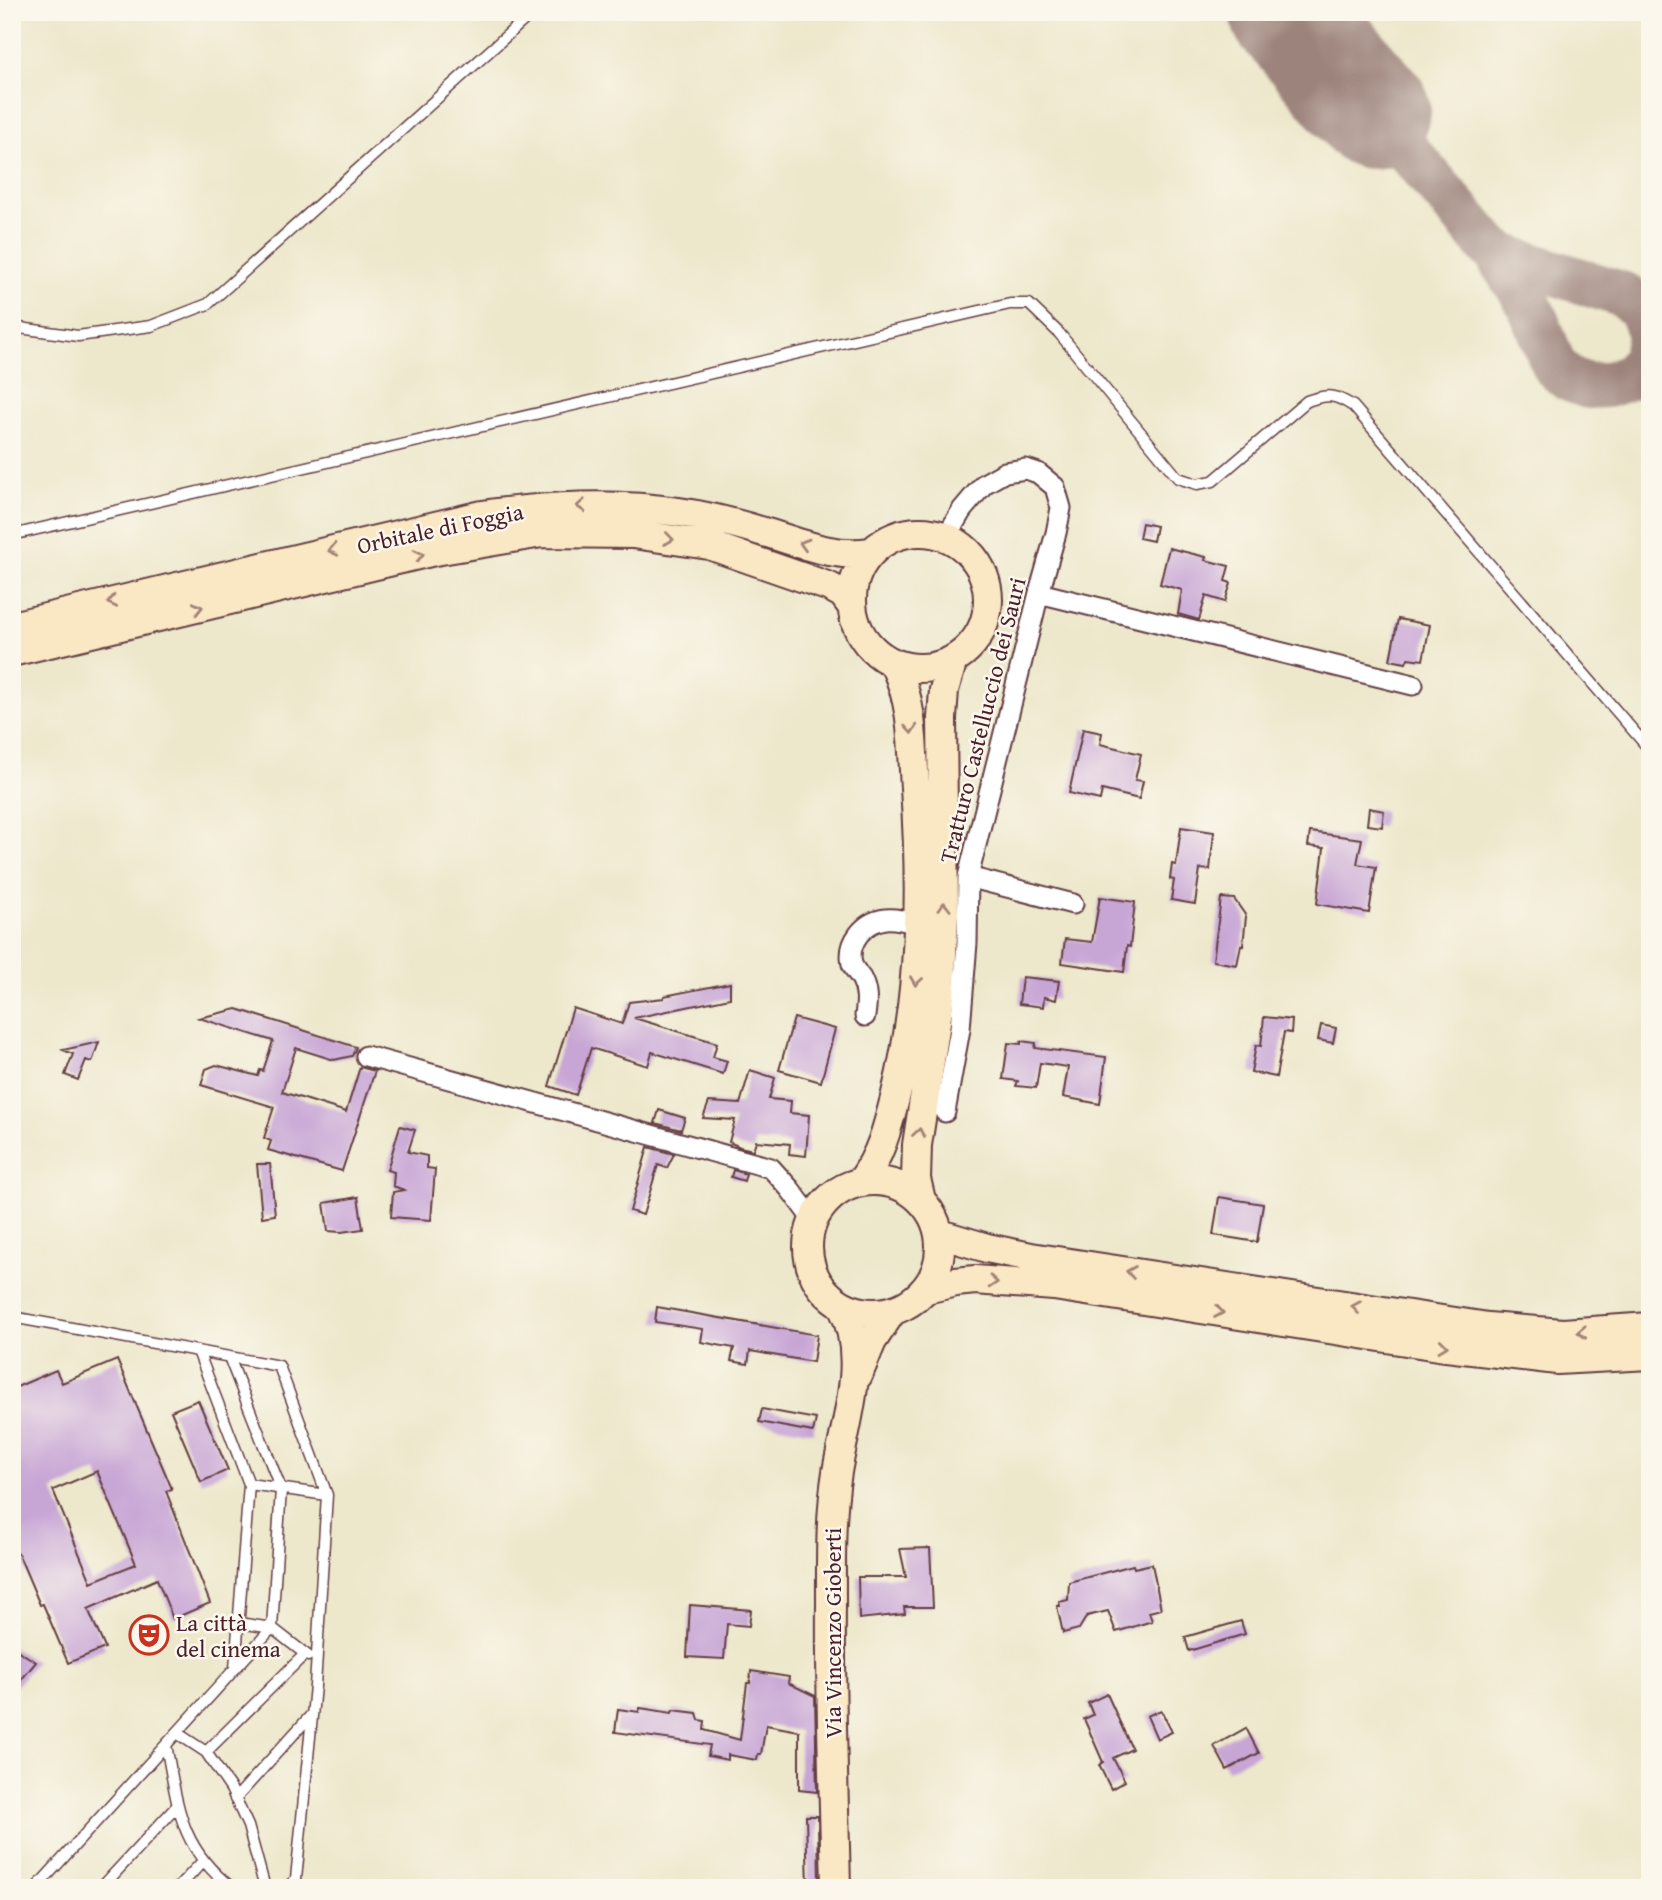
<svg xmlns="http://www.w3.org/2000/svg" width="1662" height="1900" viewBox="0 0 1662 1900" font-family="'Gentium Book Plus',serif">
  <rect width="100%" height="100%" fill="#fbf7ec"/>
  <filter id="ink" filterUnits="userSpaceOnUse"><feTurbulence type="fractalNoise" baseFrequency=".0143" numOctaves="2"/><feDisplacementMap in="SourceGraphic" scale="14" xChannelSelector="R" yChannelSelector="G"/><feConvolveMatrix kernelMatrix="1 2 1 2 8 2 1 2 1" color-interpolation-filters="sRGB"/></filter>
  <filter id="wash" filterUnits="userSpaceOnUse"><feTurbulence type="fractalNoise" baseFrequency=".00686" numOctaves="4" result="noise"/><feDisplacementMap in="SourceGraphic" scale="28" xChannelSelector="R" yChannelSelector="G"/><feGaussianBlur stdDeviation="1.57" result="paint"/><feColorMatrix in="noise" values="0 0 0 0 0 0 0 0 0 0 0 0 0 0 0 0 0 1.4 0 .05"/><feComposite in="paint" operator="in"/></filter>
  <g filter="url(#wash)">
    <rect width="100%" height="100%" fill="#ede7cb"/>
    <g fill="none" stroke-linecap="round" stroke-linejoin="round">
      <path stroke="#9c837b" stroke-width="46" d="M1373,111L1491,248L1506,257L1624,295L1640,309L1650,334
        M1501,261L1525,297L1537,322L1554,366L1569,379L1588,386L1607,385L1633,376L1645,358L1650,338"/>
      <path stroke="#9c837b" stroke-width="116" d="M1288,12L1373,111"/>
    </g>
    <g id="blocks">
      <path fill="#c7a5d5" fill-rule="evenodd" d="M1142,523L1156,526L1153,541L1139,538Z
        M1169,548L1206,557L1205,560L1229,566L1225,581L1231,583L1225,602L1206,596L1199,620L1178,614L1182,590L1160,584Z
        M1398,619L1430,625L1423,660L1408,658L1406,663L1390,660Z
        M1083,729L1102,733L1100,744L1141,754L1135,780L1143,781L1139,799L1102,790L1100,800L1069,793Z
        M1369,808L1384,811L1382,827L1367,825Z
        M1181,827L1214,832L1210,870L1200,869L1195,904L1171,900L1174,880L1170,879L1172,864L1176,865Z
        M1310,832L1362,839L1357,864L1376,867L1369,913L1317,904L1324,848L1308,846Z
        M1100,897L1135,902L1130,947L1127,946L1124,972L1062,963L1065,939L1092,942Z
        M1221,898L1234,899L1246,916L1243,946L1241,945L1237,965L1213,961Z
        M1022,977L1059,981L1056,1000L1044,997L1043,1007L1019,1004Z
        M730,983V998L634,1018L717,1043L713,1057L727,1061L723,1074L652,1052L648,1066L591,1048L576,1095L549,1086L573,1008L622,1024L629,1002L664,998V996Z
        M237,1009L356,1047L352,1056L334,1060L296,1048L282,1092L346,1112L360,1067L375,1071L342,1171L268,1150L271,1141L264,1138L274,1107L201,1085L206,1069L216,1065L258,1076L260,1070L263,1071L273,1041L199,1018Z
        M1264,1017L1292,1020L1291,1033L1284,1032L1276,1077L1251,1072L1256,1045L1261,1046Z
        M794,1018L835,1029L821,1082L779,1070Z
        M1321,1025L1336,1028L1333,1043L1318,1040Z
        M1021,1041L1036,1043L1035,1048L1106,1057L1100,1104L1063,1097L1068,1067L1040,1063L1036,1088L1016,1086L1018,1081L1003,1079L1008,1043L1021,1044Z
        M99,1042L92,1062L86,1060L78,1080L65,1075L73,1054L63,1050Z
        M750,1070L775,1078L769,1099L791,1101L790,1113L809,1115L806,1156L789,1154L790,1144L756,1141L753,1150L740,1147L729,1142L735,1120L703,1118L709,1102L740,1104Z
        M659,1110L685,1118L681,1130L655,1123Z
        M400,1126L415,1130L408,1152L427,1156V1168L435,1169L431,1220L391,1217L393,1192L404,1190L393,1186L394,1172L387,1170Z
        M648,1147L674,1154L667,1168L658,1165L643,1215L630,1211Z
        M257,1164H270L275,1215L262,1217Z
        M733,1170L746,1174L744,1181L731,1177Z
        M358,1197L363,1229L341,1232L328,1231L324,1203Z
        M1219,1197L1263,1204L1257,1242L1213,1235Z
        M657,1307L817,1335L813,1362L750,1351L748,1364L731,1361L734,1348L701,1342L703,1329L655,1322Z
        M117,1360L172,1489L166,1491L210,1603L173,1619L157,1579L88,1609L105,1648L68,1663L43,1604L40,1605L18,1553L12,1555V1389L56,1370L62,1383ZM97,1471L136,1564L91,1582L53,1490Z
        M198,1400L228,1470L201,1482L171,1411Z
        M762,1409L816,1419L813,1432L759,1422Z
        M930,1548L933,1607H904L905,1614L859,1619L858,1577H906L900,1549Z
        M1152,1564L1161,1609L1149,1612L1152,1621L1116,1632L1108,1611L1087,1616L1079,1629L1063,1633L1057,1606H1060L1059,1602L1068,1600L1069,1582L1133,1565L1134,1568Z
        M690,1605L751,1610L749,1626L727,1624L724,1659L687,1657Z
        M1241,1621L1245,1634L1189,1651L1185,1637Z
        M12,1647L36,1662L12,1691Z
        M751,1671L789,1677L788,1683L815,1696L817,1792L799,1790V1731L766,1725L761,1754H758L757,1760L728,1755V1760L708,1756L710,1745L615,1732L618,1709L639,1712L640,1708L672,1713L673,1710L697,1713L699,1720L705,1721L704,1730L740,1740L747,1683H750Z
        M1107,1694L1132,1749L1113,1758L1125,1781L1111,1789L1099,1765L1103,1762L1084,1719L1093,1715L1088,1703Z
        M1161,1710L1172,1732L1157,1739L1147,1716Z
        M1246,1728L1259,1753L1227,1770L1214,1746Z
        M806,1816H818L819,1888H808Z"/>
    </g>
  </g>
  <g filter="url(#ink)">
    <use href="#blocks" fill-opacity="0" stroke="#623d43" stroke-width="2"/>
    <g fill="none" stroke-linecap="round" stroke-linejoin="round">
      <g stroke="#623d43" stroke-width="13">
        <path id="service" d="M12,327L78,336L151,326L208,304L533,12
          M12,535L1010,304H1029L1059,333L1178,478L1197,484L1213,481L1307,401C1328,394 1334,394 1353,406L1650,750
          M12,1317L279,1366L327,1495L315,1686L296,1879L287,1888
          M198,1351L249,1484L235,1669
          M249,1484L327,1495
          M239,1623L272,1628L308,1656
          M177,1733L206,1752L231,1789L248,1826L265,1888
          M166,1745C178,1806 179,1847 232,1888
          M206,1752L305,1654
          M235,1799L312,1714
          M36,1888L272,1628L281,1489L229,1357
          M101,1888L177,1806
          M178,1888L203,1861"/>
      </g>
      <g stroke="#623d43" stroke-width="23">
        <path id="minor" d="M1039,593L1413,685
          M968,877L1073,904
          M865,1016C867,1002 868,991 861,978C858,974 854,969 852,964C847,942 864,922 885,919C896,918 907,921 918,924
          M366,1056L771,1168L790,1189L813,1220
          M945,1112L960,1029L967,943L968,877L1039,593L1056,533L1061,508L1055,487L1038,473L1026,469L1005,472L984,484L962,510L946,537"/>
      </g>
      <g stroke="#623d43" stroke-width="32">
        <path id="secondary" d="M852 600a68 68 0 1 1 136 0a68 68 0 1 1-136 0Z
          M12,626L482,515C548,506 613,502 679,512C708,516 738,524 767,533C801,543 834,558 870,552
          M12,652L435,551L542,533L633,534L709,545L830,587L843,594L851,605
          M808 1247a66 66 0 1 1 132 0a66 66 0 1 1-132 0Z
          M861,1182C881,1155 888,1126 896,1094C921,993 922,891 915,788C912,745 914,704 894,664
          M921,1200L916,1179L917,1145L940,996L944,914L942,718L944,690L953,660
          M940,1234L987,1248L1031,1257L1488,1327L1563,1333L1650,1327
          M926,1289L956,1282L975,1280L1054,1286L1438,1346L1557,1360L1650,1355
          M858,1375L872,1341L892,1311
          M836,1888C834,1794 830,1699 831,1605C831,1561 830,1516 837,1472C846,1418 869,1358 842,1306"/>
      </g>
      <use href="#service" stroke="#fff" stroke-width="10"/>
      <use href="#minor" stroke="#fff" stroke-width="19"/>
      <use href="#secondary" stroke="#fae7c3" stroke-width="28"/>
    </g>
    <defs><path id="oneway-chevron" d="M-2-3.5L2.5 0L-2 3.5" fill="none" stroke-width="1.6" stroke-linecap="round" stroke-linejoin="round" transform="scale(1.75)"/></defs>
    <g stroke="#a28377">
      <use href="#oneway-chevron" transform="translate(581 506) rotate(177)"/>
      <use href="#oneway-chevron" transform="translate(669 539) rotate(8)"/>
      <use href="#oneway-chevron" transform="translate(804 544) rotate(-163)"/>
      <use href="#oneway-chevron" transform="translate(333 550) rotate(167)"/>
      <use href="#oneway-chevron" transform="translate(419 555) rotate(-13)"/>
      <use href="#oneway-chevron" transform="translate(112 602) rotate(167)"/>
      <use href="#oneway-chevron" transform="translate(198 608) rotate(-13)"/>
      <use href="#oneway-chevron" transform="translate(911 729) rotate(86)"/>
      <use href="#oneway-chevron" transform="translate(944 907) rotate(-90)"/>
      <use href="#oneway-chevron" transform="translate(916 981) rotate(98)"/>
      <use href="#oneway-chevron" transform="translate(919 1133) rotate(-81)"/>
      <use href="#oneway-chevron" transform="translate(1131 1272) rotate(-171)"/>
      <use href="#oneway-chevron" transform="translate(993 1282) rotate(4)"/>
      <use href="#oneway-chevron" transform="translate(1356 1307) rotate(-171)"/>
      <use href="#oneway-chevron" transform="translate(1219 1312) rotate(9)"/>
      <use href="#oneway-chevron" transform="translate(1582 1332) rotate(178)"/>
      <use href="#oneway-chevron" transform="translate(1443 1346) rotate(7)"/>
    </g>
  </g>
  <defs>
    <g id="theatre-ring" transform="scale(2.0125)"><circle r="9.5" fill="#fbf7ec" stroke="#c8321e" stroke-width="1.5"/><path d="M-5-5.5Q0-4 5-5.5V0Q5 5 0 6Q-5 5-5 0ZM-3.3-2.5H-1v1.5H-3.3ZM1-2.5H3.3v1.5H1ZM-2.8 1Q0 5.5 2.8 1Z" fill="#c8321e"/></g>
  </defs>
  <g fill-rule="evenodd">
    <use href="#theatre-ring" x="149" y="1635"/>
  </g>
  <g text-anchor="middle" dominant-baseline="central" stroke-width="5" stroke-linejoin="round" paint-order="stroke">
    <g font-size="23" fill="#4a1f2b" stroke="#fbf7ec">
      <text transform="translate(440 528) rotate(-12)">Orbitale di Foggia</text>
      <text transform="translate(982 720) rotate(-76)">Tratturo Castelluccio dei Sauri</text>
      <text transform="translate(832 1633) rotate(-90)">Via Vincenzo Gioberti</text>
    </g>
    <g font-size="23" fill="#4a1f2b" stroke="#fbf7ec" text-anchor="start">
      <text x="176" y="1622">La città<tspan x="176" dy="26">del cinema</tspan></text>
    </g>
  </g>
  <rect width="1662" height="1900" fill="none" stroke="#fbf7ec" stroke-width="42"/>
</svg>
